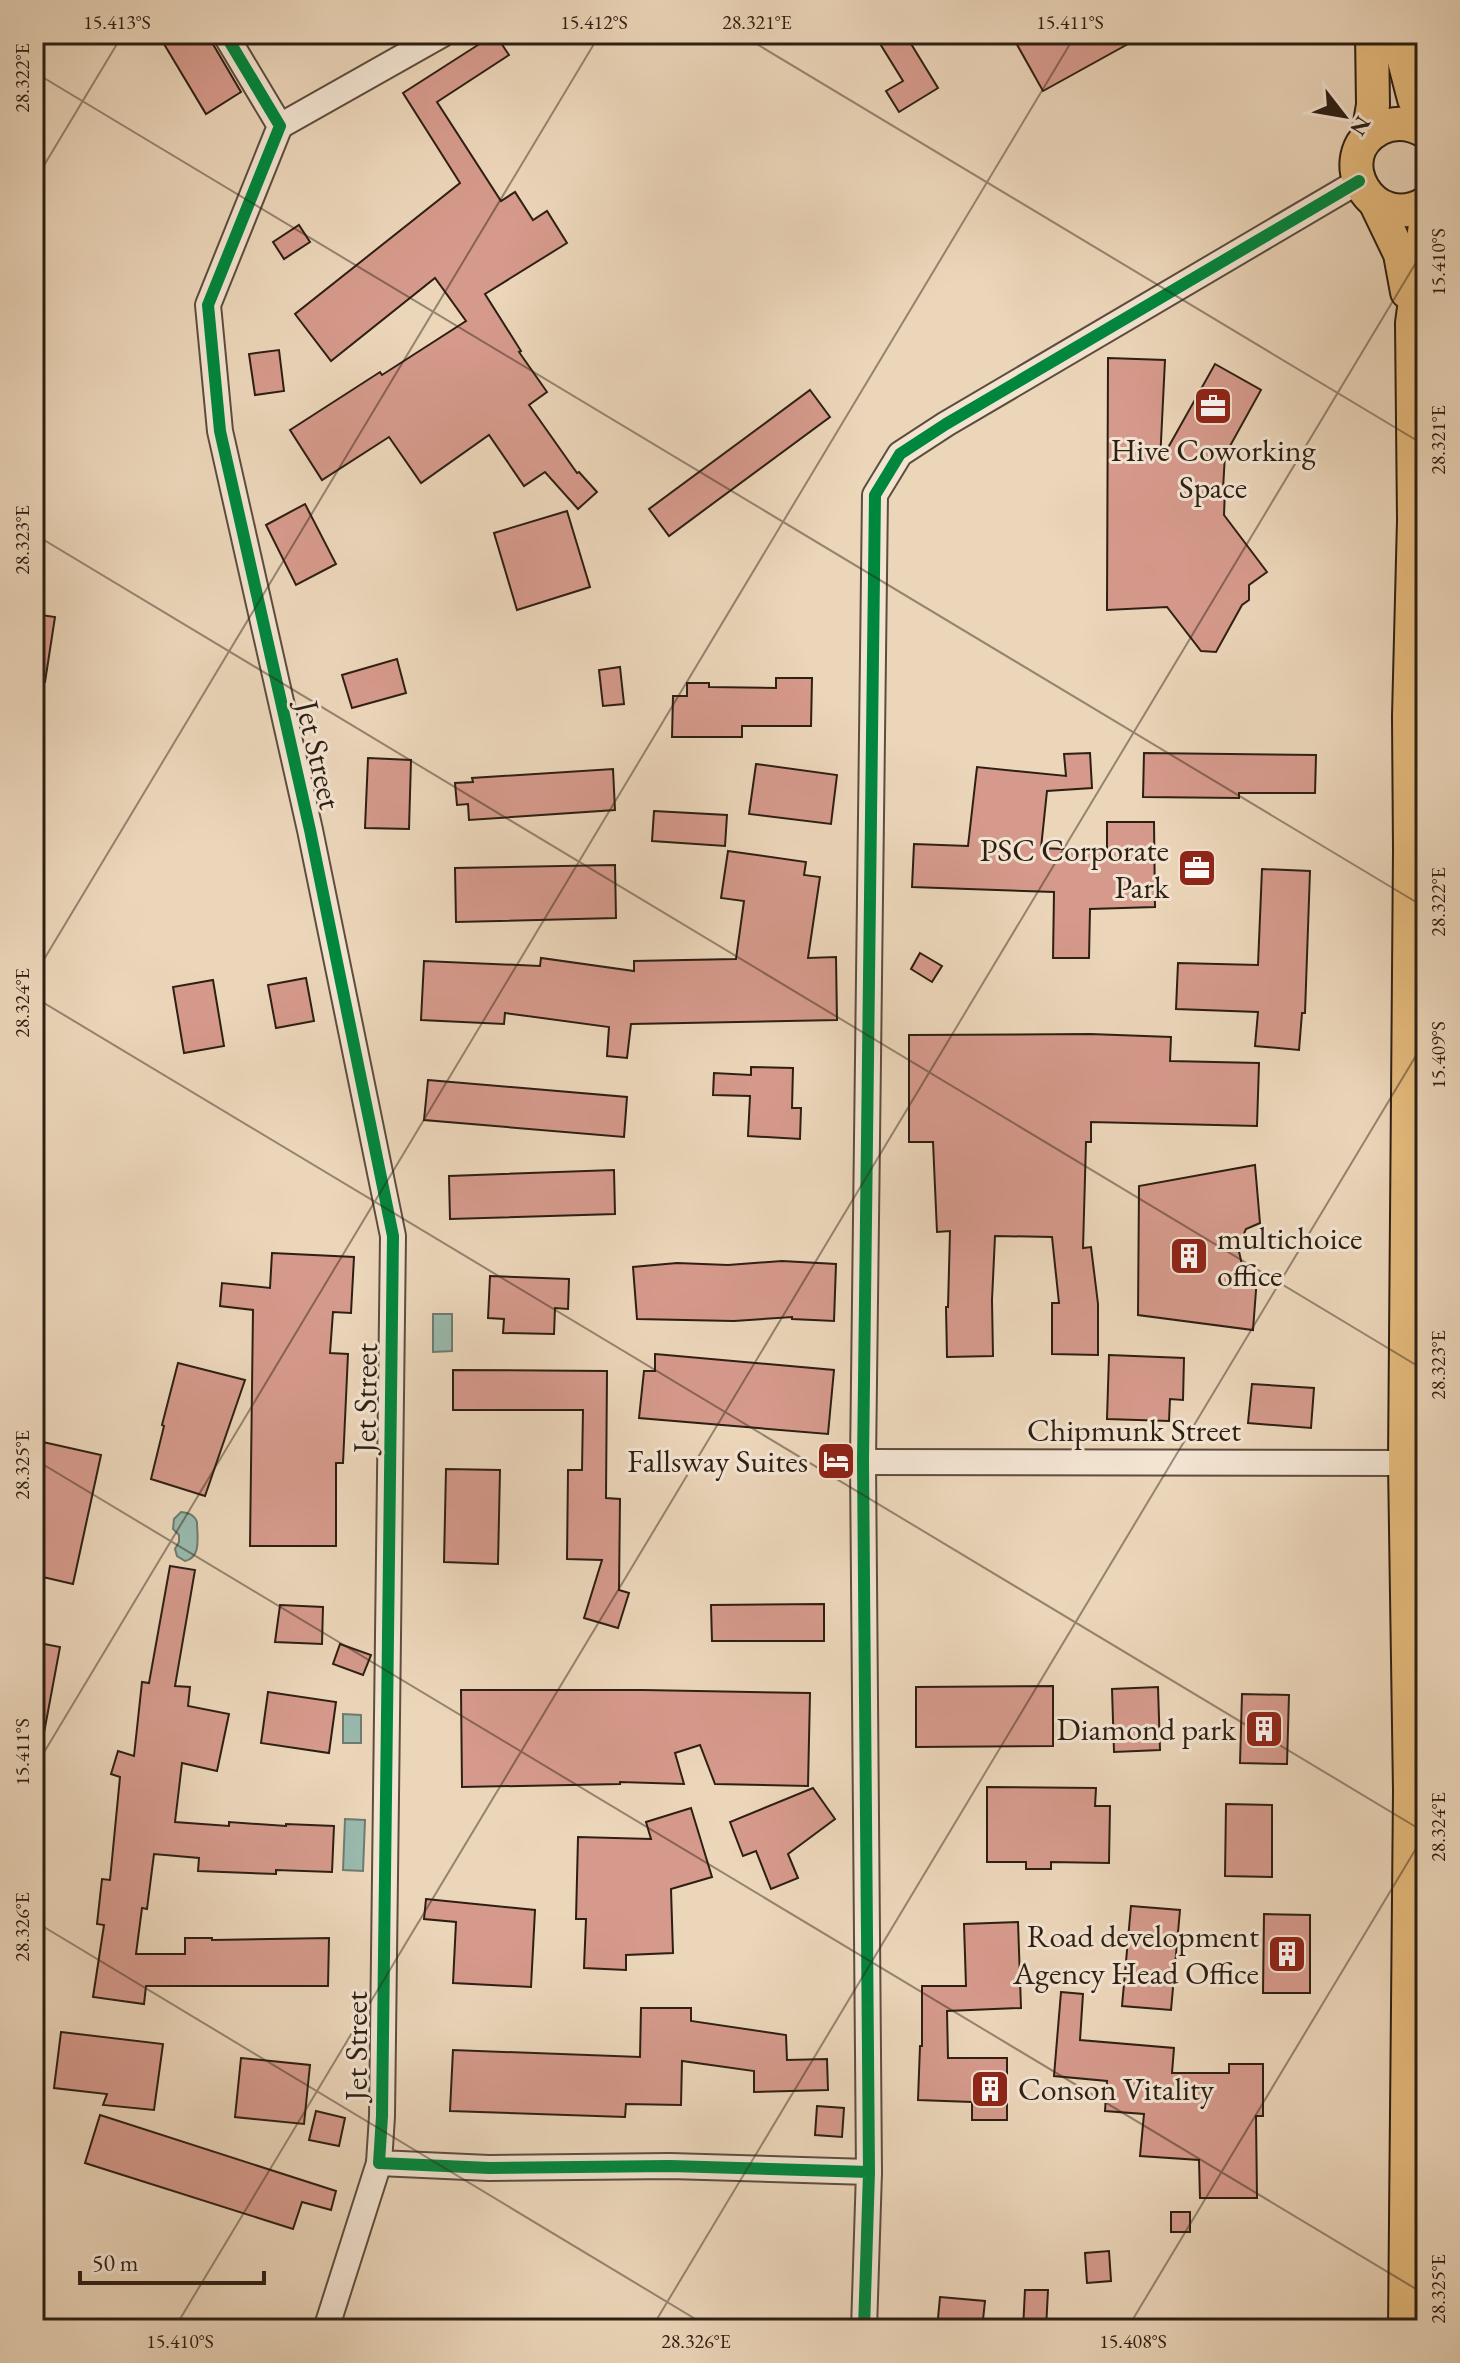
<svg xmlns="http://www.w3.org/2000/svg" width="1460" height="2363" viewBox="0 0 1460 2363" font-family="'EB Garamond',serif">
<rect width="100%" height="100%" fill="#ecd6ba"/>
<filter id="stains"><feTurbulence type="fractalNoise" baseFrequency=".0025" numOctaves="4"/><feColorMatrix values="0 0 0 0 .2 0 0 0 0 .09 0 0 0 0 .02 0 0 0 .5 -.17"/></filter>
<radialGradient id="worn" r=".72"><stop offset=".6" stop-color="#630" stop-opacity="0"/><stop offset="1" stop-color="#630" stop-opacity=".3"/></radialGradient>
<g fill="#99b9ad" stroke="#6e7b6f" stroke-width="2">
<polygon points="433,1314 452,1314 452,1351 433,1352"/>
<path d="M 181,1512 C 188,1513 194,1514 197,1522 C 197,1536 202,1557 185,1561 L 177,1556 L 175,1549 L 179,1542 L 179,1535 L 173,1529 L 174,1519 Z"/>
<polygon points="343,1714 361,1715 361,1743 343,1743"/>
<polygon points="345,1819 365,1820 363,1871 343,1870"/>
</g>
<g fill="#d69a8c" stroke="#2d1f13" stroke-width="2">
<polygon points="158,34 207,34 241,92 206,114"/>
<polygon points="495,34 509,55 437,102 501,201 515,192 533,220 547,211 567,243 485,294 521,351 519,352 547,392 529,405 577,473 579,472 597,492 578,509 545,472 524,486 489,435 421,483 389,437 322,480 290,430 380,372 382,375 466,321 435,278 331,361 295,314 460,183 403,93"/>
<polygon points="874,34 905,34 938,88 899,112 886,91 903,81"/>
<polygon points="1011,34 1146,34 1043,91"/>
<polygon points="299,225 310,242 284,259 273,242"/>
<polygon points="279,350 284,391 255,395 249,354"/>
<polygon points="1108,358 1165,360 1160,462 1215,364 1261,390 1225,455 1223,489 1225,489 1224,515 1267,572 1249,585 1249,600 1242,605 1216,652 1201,651 1167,607 1107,610"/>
<polygon points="810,390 830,417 669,536 649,509"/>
<polygon points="305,504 336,564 296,585 266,525"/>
<polygon points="567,511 590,587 517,610 494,533"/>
<polygon points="34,614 55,617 45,682 34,681"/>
<polygon points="397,659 406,693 352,708 342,675"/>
<polygon points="620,667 624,704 603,706 599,670"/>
<polygon points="776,678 812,678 811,726 742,726 742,737 672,737 673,696 687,696 687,683 709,683 709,687 776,688"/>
<polygon points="1090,753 1092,788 1047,791 1041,848 1107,851 1107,822 1154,822 1155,907 1090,909 1089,958 1053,958 1054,892 912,887 914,844 968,846 977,767 1066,776 1064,754"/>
<polygon points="1144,753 1316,755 1315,793 1239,793 1239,798 1143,797"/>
<polygon points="368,758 411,760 409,829 365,828"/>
<polygon points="756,764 837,775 831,824 749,814"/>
<polygon points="613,769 615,810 469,820 468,804 457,805 455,783 473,782 472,778"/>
<polygon points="654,811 727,815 725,846 652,841"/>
<polygon points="728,851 806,862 804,875 820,877 808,958 836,957 837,1020 631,1024 627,1058 607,1056 609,1027 505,1013 504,1024 421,1020 424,961 540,966 541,958 634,971 634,961 736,959 744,901 721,898"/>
<polygon points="615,865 616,918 456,922 455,868"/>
<polygon points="1262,869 1310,871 1305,1013 1302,1013 1299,1050 1255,1046 1258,1012 1176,1009 1178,963 1258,965"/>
<polygon points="920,953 942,966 932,982 911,969"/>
<polygon points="306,978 314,1021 276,1028 268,985"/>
<polygon points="213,980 224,1046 184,1053 173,987"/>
<polygon points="1090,1034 1171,1037 1170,1061 1259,1063 1257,1126 1091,1122 1091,1142 1086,1142 1083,1248 1091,1247 1098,1304 1098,1355 1052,1354 1052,1303 1059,1303 1052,1237 995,1236 992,1300 993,1356 947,1357 946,1307 948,1307 950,1231 937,1232 933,1142 909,1142 909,1035"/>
<polygon points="751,1067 793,1068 792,1108 801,1108 800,1139 748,1136 750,1096 713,1095 714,1073 751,1075"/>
<polygon points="428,1080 627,1097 624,1137 424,1120"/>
<polygon points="1255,1165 1260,1223 1246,1229 1238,1247 1242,1265 1257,1277 1253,1330 1138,1315 1139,1186"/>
<polygon points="614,1170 615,1214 450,1219 449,1176"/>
<polygon points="272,1253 354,1257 351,1313 333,1312 330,1353 348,1354 343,1463 336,1463 336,1546 250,1546 253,1310 220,1306 222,1283 270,1288"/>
<polygon points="782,1261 836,1264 834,1321 792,1319 792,1317 734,1321 637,1319 633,1267 677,1263 728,1265"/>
<polygon points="490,1276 569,1279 568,1309 555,1308 554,1334 503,1333 504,1319 488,1318"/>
<polygon points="655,1354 834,1370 828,1434 639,1418 644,1371 655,1371"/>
<polygon points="1109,1355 1184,1358 1183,1400 1170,1399 1169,1421 1107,1419"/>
<polygon points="178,1363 245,1380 205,1496 151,1479 164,1426 162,1425"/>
<polygon points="453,1370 607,1371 606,1498 620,1499 619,1590 629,1593 618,1628 584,1618 602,1560 567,1559 568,1470 582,1470 583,1410 453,1410"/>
<polygon points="1252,1384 1314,1388 1311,1428 1248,1423"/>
<polygon points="34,1440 101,1455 73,1584 34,1575"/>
<polygon points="446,1469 500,1470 498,1564 444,1562"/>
<polygon points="170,1566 195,1570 175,1686 190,1687 188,1706 229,1714 217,1771 182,1763 175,1822 229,1826 229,1822 286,1826 286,1824 334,1826 332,1872 276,1870 276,1874 198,1871 199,1858 154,1854 147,1909 142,1908 136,1954 185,1954 185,1938 212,1938 212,1940 329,1938 328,1986 146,1986 144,2004 93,1997 104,1925 97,1924 102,1879 110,1880 120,1777 111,1774 118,1751 134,1756 142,1682 149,1683"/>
<polygon points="824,1604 824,1641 712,1641 711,1605"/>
<polygon points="280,1605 323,1607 322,1644 275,1642"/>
<polygon points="34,1642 60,1647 44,1733 34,1732"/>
<polygon points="340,1644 371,1655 363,1675 333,1664"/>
<polygon points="1053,1686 1053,1746 916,1747 916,1687"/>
<polygon points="1158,1687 1160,1750 1114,1752 1112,1689"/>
<polygon points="461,1690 643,1690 810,1693 808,1786 715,1784 700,1745 675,1753 684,1784 620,1782 620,1784 462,1787"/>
<polygon points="268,1692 336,1702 329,1753 261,1743"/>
<polygon points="1242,1694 1289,1695 1287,1764 1240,1763"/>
<polygon points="987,1787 1096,1788 1095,1806 1110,1806 1109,1863 1051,1862 1051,1869 1026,1869 1026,1862 987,1862"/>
<polygon points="813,1788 835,1819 788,1854 798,1878 771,1889 756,1851 743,1856 730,1822"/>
<polygon points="1226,1804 1272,1805 1272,1877 1225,1876"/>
<polygon points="691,1808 712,1877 671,1889 673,1953 626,1955 626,1970 584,1968 586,1919 576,1919 578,1837 651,1839 646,1822"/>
<polygon points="426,1899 535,1910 531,1987 453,1983 456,1922 424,1919"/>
<polygon points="1131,1906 1180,1910 1171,2010 1122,2006"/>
<polygon points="1264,1914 1310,1915 1310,1993 1263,1993"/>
<polygon points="1018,1922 1021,2008 947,2011 948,2058 1007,2058 1007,2120 972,2120 972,2102 918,2100 920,2046 922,2046 922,1986 966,1986 964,1924"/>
<polygon points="1061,1992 1083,1994 1080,2040 1174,2048 1172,2073 1229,2073 1229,2064 1263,2064 1263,2116 1256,2116 1257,2198 1200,2198 1199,2160 1140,2156 1144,2114 1105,2111 1107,2081 1054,2076"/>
<polygon points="641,2008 691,2008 691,2021 786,2035 787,2060 827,2059 828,2090 754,2092 754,2071 682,2061 681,2105 626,2104 625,2117 450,2111 453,2050 640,2057"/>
<polygon points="61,2032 163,2044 154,2110 103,2105 107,2094 54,2088"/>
<polygon points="241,2058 310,2065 304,2124 235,2117"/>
<polygon points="817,2106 844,2108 842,2137 815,2135"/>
<polygon points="316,2111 345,2118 339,2146 309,2140"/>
<polygon points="100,2115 336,2191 331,2210 302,2202 293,2229 85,2163"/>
<rect x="1171" y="2212" width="19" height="20"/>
<polygon points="1109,2251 1111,2281 1087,2283 1085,2253"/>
<polygon points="1025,2290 1048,2290 1046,2329 1023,2329"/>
<polygon points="940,2297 985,2301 982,2329 937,2329"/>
</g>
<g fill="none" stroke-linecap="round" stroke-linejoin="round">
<defs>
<g id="minor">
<polyline points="225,34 280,126 208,305 220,431 310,830 393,1236 382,2116 379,2163 489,2168 670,2166 869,2172 864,2329"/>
<polyline points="280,126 443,34"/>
<polyline points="863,1462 1405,1463"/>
<polyline points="869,2172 863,1462 875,495 900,454 946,424 1359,181"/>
<polyline points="326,2329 379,2163"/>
</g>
<g id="major">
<polyline points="1397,34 1414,99 1426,122"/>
<path d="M 1426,132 C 1411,123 1395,121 1379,129 C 1328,156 1372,235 1426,203"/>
<polyline points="1368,135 1373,105 1372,34"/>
<polyline points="1376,204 1400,254 1407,292"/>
<polyline points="1405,2329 1410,1791 1405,1463 1410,850 1409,716 1414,520 1412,323 1426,217"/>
</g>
</defs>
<use href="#minor" stroke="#5d4d3d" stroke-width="28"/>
<use href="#major" stroke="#2d1f13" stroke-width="36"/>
<use href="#minor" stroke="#f3e4d2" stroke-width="24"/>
<use href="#major" stroke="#e6bb7d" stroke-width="32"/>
<defs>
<g id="cycleway">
<polyline points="225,34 280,126 208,305 220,431 310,830 393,1236 382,2116 379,2163 489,2168 670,2166 869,2172 864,2329"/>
<polyline points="869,2172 863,1462 875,495 900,454 946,424 1359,181"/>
</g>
</defs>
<use href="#cycleway" stroke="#f3e4d2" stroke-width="17"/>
<use href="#cycleway" stroke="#00873e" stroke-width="12"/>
</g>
<path fill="none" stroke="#2d1f13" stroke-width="2" stroke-opacity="0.45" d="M 740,34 L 1426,446M 34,72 L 1426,908M 34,182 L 123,34M 34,534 L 1426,1371M 34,976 L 600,34M 34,997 L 1426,1833M 34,1459 L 1426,2295M 34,1769 L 1076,34M 34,1921 L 712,2329M 174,2329 L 1426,246M 651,2329 L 1426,1039M 1127,2329 L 1426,1832"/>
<defs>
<symbol id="office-square" viewBox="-11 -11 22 22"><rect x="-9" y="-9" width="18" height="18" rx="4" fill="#8f2418" stroke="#f3e4d2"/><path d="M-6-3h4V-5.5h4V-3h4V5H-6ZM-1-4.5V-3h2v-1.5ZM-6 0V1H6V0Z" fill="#fff"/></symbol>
<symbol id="building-square" viewBox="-11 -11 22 22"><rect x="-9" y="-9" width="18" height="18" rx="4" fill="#8f2418" stroke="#f3e4d2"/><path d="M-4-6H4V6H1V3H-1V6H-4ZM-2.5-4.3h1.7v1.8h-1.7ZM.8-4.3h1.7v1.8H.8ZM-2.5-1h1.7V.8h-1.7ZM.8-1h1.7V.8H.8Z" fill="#fff"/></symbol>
<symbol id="hotel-square" viewBox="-11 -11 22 22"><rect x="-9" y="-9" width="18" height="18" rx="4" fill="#8f2418" stroke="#f3e4d2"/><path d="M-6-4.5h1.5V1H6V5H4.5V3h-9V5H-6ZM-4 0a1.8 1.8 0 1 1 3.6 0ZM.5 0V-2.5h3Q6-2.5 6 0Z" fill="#fff"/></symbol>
</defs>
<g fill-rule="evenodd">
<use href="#office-square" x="1191" y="384" width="44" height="44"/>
<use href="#office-square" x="1175" y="846" width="44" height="44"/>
<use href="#building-square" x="1167" y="1234" width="44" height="44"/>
<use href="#hotel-square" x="814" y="1439" width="44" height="44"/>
<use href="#building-square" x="1242" y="1707" width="44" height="44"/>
<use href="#building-square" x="1265" y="1932" width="44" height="44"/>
<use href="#building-square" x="968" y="2067" width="44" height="44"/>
</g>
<g text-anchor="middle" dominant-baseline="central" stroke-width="6" stroke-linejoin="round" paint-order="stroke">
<g font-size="32" fill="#2d1f13" stroke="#f3e4d2" text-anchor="end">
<text x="1213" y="450" text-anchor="middle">Hive Coworking<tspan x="1213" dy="37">Space</tspan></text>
<text x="1169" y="850">PSC Corporate<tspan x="1169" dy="37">Park</tspan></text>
<text x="1217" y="1238" text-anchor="start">multichoice<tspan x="1217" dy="37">office</tspan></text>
<text x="808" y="1461">Fallsway Suites</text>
<text x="1236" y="1729">Diamond park</text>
<text x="1259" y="1936">Road development<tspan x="1259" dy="37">Agency Head Office</tspan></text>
<text x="1018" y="2089" text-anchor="start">Conson Vitality</text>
</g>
<g font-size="32" fill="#2d1f13" stroke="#f3e4d2">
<text transform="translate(319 755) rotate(77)">Jet Street</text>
<text transform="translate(365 1398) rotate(-89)">Jet Street</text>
<text x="1134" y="1430">Chipmunk Street</text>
<text transform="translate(356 2046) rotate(-90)">Jet Street</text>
</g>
</g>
<rect width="1460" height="2363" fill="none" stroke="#ecd6ba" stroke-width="88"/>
<g transform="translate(1344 116) rotate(121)" stroke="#f3e4d2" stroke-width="6" paint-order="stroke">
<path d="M0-6L14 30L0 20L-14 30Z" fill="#2d1f13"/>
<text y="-12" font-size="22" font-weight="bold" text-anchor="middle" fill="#2d1f13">N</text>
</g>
<path d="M80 2271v12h184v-12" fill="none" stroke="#2d1f13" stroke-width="4"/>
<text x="92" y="2271" font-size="24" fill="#2d1f13" stroke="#f3e4d2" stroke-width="6" paint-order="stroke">50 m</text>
<rect x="44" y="44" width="1372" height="2275" fill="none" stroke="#2d1f13" stroke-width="3"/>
<g font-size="20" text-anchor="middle" fill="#2d1f13">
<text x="117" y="29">15.413°S</text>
<text x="594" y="29">15.412°S</text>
<text x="757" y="29">28.321°E</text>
<text x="1070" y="29">15.411°S</text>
<text transform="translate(22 78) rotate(-90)" y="7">28.322°E</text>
<text transform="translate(1438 262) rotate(-90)" y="7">15.410°S</text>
<text transform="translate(1438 440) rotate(-90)" y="7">28.321°E</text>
<text transform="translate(22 540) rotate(-90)" y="7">28.323°E</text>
<text transform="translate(1438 902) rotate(-90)" y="7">28.322°E</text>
<text transform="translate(22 1003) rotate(-90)" y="7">28.324°E</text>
<text transform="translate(1438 1055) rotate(-90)" y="7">15.409°S</text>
<text transform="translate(1438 1365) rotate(-90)" y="7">28.323°E</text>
<text transform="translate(22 1465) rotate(-90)" y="7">28.325°E</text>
<text transform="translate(22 1752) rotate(-90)" y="7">15.411°S</text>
<text transform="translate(1438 1827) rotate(-90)" y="7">28.324°E</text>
<text transform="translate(22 1927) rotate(-90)" y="7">28.326°E</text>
<text transform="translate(1438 2289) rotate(-90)" y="7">28.325°E</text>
<text x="180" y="2348">15.410°S</text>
<text x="696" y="2348">28.326°E</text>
<text x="1133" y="2348">15.408°S</text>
</g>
<rect width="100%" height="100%" filter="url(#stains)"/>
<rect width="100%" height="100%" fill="url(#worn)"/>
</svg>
